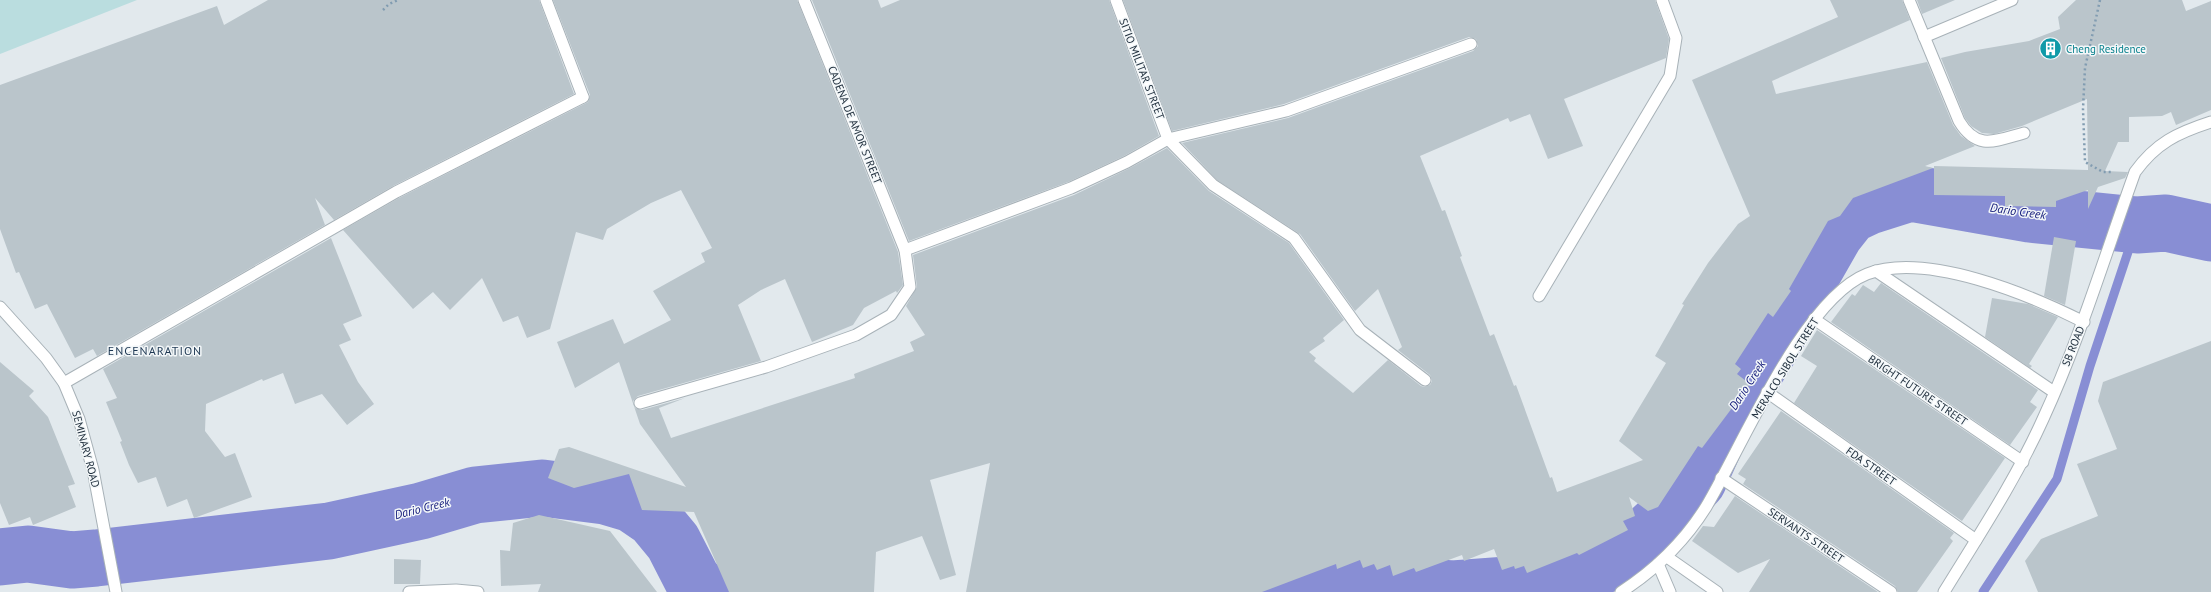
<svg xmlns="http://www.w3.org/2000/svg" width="2211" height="592" viewBox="0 0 2211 592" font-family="'PT Sans',sans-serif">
<rect width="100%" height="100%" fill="#e2e9ed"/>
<polygon fill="#badddf" points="0,0 137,0 0,54"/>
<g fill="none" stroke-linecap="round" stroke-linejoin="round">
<polyline stroke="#888ed4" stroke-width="9" points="1983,592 2057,479 2090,366 2137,225"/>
<g stroke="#888ed4" stroke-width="57">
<polyline points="0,557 28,554 72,560 96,558 329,531 421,511 475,495 542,488 605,496 632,504 654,519 673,542 692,579 704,592"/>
<polyline points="1278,592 1296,585 1424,586 1453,589 1573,580 1624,555 1664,518 1698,481 1727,416 1767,353 1835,234 1850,215 1869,206 1910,193 2029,214 2137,225 2166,223 2211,233"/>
</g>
</g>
<g fill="#bac5cb">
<polygon points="268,0 539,0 574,94 393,186 334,220 315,198 325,225 97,356 93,349 75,358 47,304 35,309 19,272 16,273 0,229 0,85 217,6 224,25"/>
<polygon points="553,0 797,0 898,252 903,285 897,293 896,291 864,308 853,325 812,342 785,279 761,290 738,305 761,361 638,396 633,401 635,408 642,410 685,398 659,408 671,438 855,378 854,374 914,351 910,342 925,335 906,306 917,287 913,255 1074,195 1130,168 1167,148 1209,191 1289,243 1344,320 1323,338 1325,341 1309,352 1316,358 1314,361 1353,393 1388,360 1421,386 1424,387 1430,385 1432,381 1430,375 1398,350 1402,347 1378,289 1355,311 1300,234 1217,180 1182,143 1288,118 1473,51 1478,46 1476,39 1469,37 1284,104 1172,131 1123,0 1655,0 1669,39 1666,58 1564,99 1583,146 1548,159 1530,114 1510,122 1508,118 1420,156 1442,211 1445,210 1462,256 1460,257 1490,336 1494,334 1514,386 1516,385 1550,478 1552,477 1557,492 1643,460 1619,441 1666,363 1655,356 1684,305 1682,304 1708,263 1738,224 1750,216 1692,80 1838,17 1830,0 1902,0 1910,20 1772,81 1776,94 1927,62 1953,125 1961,136 1975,146 1925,166 1933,168 1853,198 1840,216 1828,221 1789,289 1791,291 1773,317 1768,313 1735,364 1741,369 1737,374 1750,384 1702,448 1698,446 1658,507 1648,511 1629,497 1635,516 1623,521 1628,530 1579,555 1577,553 1527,573 1524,566 1515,569 1514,566 1502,570 1494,549 1464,561 1462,555 1416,572 1414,568 1393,576 1390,565 1377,570 1374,564 1363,568 1360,560 1337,569 1336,564 1262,592 966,592 990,463 930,480 956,575 940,580 922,536 876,552 874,592 729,592 694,512 642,510 629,474 574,488 548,478 559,449 569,447 686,487 640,424 619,362 575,388 557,342 613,319 624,344 671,320 653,291 705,262 701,253 712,248 681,190 651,203 607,229 603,240 576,232 550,329 527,338 518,316 503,322 482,278 450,310 433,292 413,309 343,230 399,198 588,102 590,95"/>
<polygon points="812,0 878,0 881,8 900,0 1109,0 1159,136 1124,156 1068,182 909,241"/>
<polygon points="1917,0 1955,0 1922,14"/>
<polygon points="2076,0 2182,0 2186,11 2211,1 2211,110 2176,125 2171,112 2162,116 2129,117 2129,142 2118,142 2105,171 2128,172 2125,178 2098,187 2088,209 2088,190 2056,201 2056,207 2005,206 2005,196 1934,195 1934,166 2088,170 2087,99 2022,126 1994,134 1982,133 1971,126 1965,118 1941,58 1965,52 2029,41 2060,29 2058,17"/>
<polygon points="2054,237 2076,241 2065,305 2044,296"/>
<polygon points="331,238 362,316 343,324 351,340 339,345 358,382 374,404 347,425 322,394 295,404 283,373 263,381 262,379 206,404 205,431 225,457 235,453 252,497 194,518 187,499 167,507 156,477 138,483 129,465 120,442 122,441 106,402 117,398 103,369"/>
<polygon points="1881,283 2038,390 2030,402 2037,407 2010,445 1831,322 1852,294 1855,296 1863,285 1874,292"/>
<polygon points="1992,298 2028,304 2058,317 2029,364 2032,366 2030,368 1985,337"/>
<polygon points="1817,330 2005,458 1962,521 1794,403 1817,366 1801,356"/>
<polygon points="2211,341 2211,592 2038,592 2025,561 2041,539 2098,516 2077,464 2117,449 2098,401 2103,382"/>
<polygon points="0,362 34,391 29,396 48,417 75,484 68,486 76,507 33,525 30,517 9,525 0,503"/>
<polygon points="1781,411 1954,533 1950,538 1953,541 1917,592 1898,592 1895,586 1743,484 1746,479 1738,474"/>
<polygon points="1735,496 1878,592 1749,592 1770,559 1738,573 1692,541 1703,526 1714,527"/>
<polygon points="539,515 610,531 657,592 538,592 541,584 501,586 500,550 510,551 513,523"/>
<polygon points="394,559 421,560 420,584 394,584"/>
</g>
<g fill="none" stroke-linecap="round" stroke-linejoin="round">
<defs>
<g id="service">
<polyline points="1116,0 1168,139 1213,185 1294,238 1360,330 1425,380"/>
<path d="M 1909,0 L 1959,121 C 1977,151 1995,141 2024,133"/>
<polyline points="1924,37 2012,0"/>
<polyline points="905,250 1071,188 1127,162 1168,139 1286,111 1471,44"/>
<polyline points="1539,296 1670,76 1676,38 1662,0"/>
<polyline points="64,383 396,192 583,97"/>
<polyline points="640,403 766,367 856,335 891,315 910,287 905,250 804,0"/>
</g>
<g id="pedestrian">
<polyline points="1876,271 2054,392"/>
<polyline points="1814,319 2023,462"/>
<polyline points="1767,392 1976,540"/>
<polyline points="1721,478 1891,592"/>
<polyline points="1658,564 1670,592"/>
</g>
<g id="minor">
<polyline points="546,0 583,97"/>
<polyline points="0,307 46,358 64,383 79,419 93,470 116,592"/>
<polyline points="1667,557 1717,592"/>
<polyline points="409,592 456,590 478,592"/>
<path d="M 1621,592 C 1655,570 1684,542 1706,507 C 1742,447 1803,299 1867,274 C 1926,251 2030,295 2084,322"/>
<path d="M 1944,592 C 1979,535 2016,479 2043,419 C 2080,339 2105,255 2135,172 C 2156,143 2177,133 2211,122"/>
</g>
</defs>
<use href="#service" stroke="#a8b2b8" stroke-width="13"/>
<use href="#pedestrian" stroke="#a8b2b8" stroke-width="13"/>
<use href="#minor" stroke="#a8b2b8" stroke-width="13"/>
<g stroke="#819cb1" stroke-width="2.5" stroke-dasharray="2 3" stroke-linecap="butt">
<polyline points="2100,0 2085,68 2083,109 2085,162 2103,172 2113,172"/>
<polyline points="383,10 389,4 398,0"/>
</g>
<use href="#service" stroke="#fff" stroke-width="11"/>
<use href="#pedestrian" stroke="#fff" stroke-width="11"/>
<use href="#minor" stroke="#fff" stroke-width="11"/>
</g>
<defs>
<symbol id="building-disc" viewBox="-11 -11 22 22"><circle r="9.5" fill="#0f9aa8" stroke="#f3f7f9"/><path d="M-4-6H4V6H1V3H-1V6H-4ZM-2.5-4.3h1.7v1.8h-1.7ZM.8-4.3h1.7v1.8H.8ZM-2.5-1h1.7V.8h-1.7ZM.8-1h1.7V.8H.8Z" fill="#fff"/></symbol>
</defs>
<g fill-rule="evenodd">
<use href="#building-disc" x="2038" y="36" width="25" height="25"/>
</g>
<g text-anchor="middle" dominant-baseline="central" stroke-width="3" stroke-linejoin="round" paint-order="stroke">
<g font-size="11" fill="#0d838f" stroke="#f3f7f9" text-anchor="start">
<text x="2066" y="49">Cheng Residence</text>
</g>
<g font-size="11" fill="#21303e" stroke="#f3f7f9">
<text transform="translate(1142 69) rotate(69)">SITIO MILITAR STREET</text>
<text transform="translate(855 125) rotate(68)">CADENA DE AMOR STREET</text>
<text transform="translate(2073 346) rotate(-68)">SB ROAD</text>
<text transform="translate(1785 368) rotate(-58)">MERALCO SIBOL STREET</text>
<text transform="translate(1918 390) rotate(34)">BRIGHT FUTURE STREET</text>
<text transform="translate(86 449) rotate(75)">SEMINARY ROAD</text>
<text transform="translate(1871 466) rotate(35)">FDA STREET</text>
<text transform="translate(1806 535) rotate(34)">SERVANTS STREET</text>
</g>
<g font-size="12" font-style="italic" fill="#19207d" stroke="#f3f7f9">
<text transform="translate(2018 211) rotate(8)">Dario Creek</text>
<text transform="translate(1747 385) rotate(-57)">Dario Creek</text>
<text transform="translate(422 508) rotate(-14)">Dario Creek</text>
</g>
<g font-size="12" letter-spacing="1" fill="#1c3651" stroke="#f3f7f9">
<text x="155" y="350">ENCENARATION</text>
</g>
</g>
</svg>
